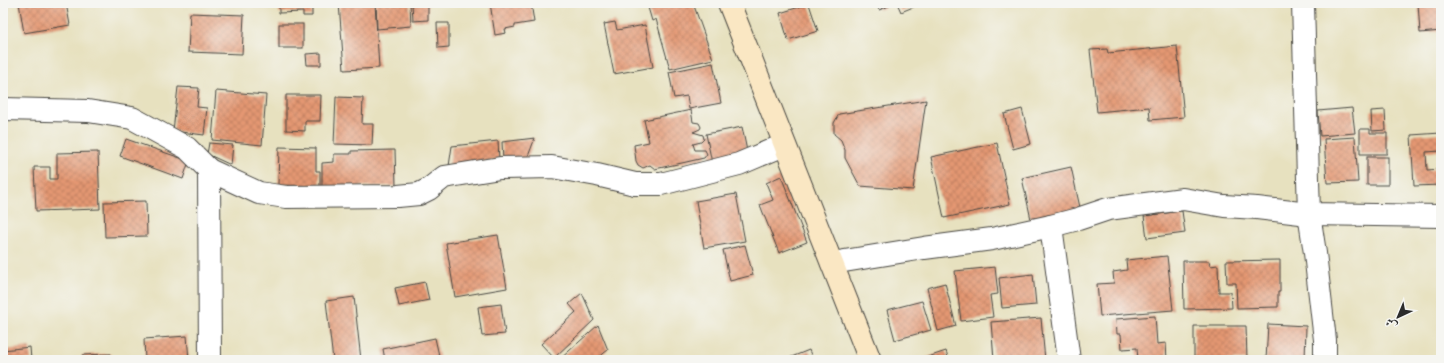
<svg xmlns="http://www.w3.org/2000/svg" width="1444" height="363" viewBox="0 0 1444 363" font-family="Vollkorn,Amiri,serif">
<defs>
<pattern id="building-cross-hatch" width="8" height="8" patternUnits="userSpaceOnUse"><rect width="8" height="8" fill="#e49772"/><path d="M0 0l8 8M0 8l8-8" fill="none" stroke="#b97b5e"/></pattern>
</defs>
<rect width="100%" height="100%" fill="#f6f6f2"/>
<filter id="ink" filterUnits="userSpaceOnUse"><feTurbulence type="fractalNoise" baseFrequency=".025" numOctaves="2"/><feDisplacementMap in="SourceGraphic" scale="8" xChannelSelector="R" yChannelSelector="G"/><feConvolveMatrix kernelMatrix="1 2 1 2 8 2 1 2 1" color-interpolation-filters="sRGB"/></filter>
<filter id="wash" filterUnits="userSpaceOnUse"><feTurbulence type="fractalNoise" baseFrequency=".012" numOctaves="4" result="noise"/><feDisplacementMap in="SourceGraphic" scale="16" xChannelSelector="R" yChannelSelector="G"/><feGaussianBlur stdDeviation="0.9" result="paint"/><feColorMatrix in="noise" values="0 0 0 0 0 0 0 0 0 0 0 0 0 0 0 0 0 1.4 0 .05"/><feComposite in="paint" operator="in"/></filter>
<g filter="url(#wash)">
<rect width="100%" height="100%" fill="#e7e1bf"/>
<g id="blocks">
<g fill="url(#building-cross-hatch)">
<polygon points="19,3 66,3 70,25 24,33"/>
<polygon points="267,3 312,3 312,16 303,16 303,12 279,13 279,5 267,5"/>
<polygon points="339,3 375,3 379,68 344,70"/>
<polygon points="376,3 410,3 411,26 377,29"/>
<polygon points="412,3 428,3 428,20 413,21"/>
<polygon points="490,3 531,3 534,22 515,25 515,27 505,29 506,33 495,35"/>
<polygon points="649,3 693,3 713,59 670,69 656,19 652,21 647,4"/>
<polygon points="876,3 896,3 879,10"/>
<polygon points="897,3 923,3 901,12"/>
<polygon points="1418,3 1441,3 1441,31 1420,33"/>
<polygon points="809,4 818,31 788,40 780,13"/>
<polygon points="190,13 244,15 242,54 188,52"/>
<polygon points="615,22 617,30 645,25 653,67 614,74 604,24"/>
<polygon points="437,23 449,23 449,47 438,48"/>
<rect x="279" y="24" width="24" height="24"/>
<polygon points="1177,46 1184,117 1150,120 1149,107 1097,112 1090,50 1107,49 1108,53"/>
<polygon points="321,53 321,65 307,65 306,54"/>
<polygon points="713,63 721,103 689,109 687,96 674,98 669,72"/>
<polygon points="178,87 199,88 197,107 207,108 204,135 173,131"/>
<polygon points="216,91 266,95 262,145 212,140"/>
<polygon points="286,95 321,95 320,121 305,121 305,131 286,130"/>
<polygon points="336,97 363,98 362,124 373,124 372,145 334,144"/>
<polygon points="926,100 913,190 860,186 845,158 845,150 841,140 834,134 834,123 839,114"/>
<polygon points="1352,108 1355,133 1320,136 1318,111"/>
<polygon points="1022,109 1031,144 1013,149 1004,114"/>
<polygon points="691,110 693,122 699,123 701,127 700,129 693,132 703,135 704,139 701,142 693,144 695,150 705,150 707,154 704,158 655,169 650,165 643,168 638,165 636,161 634,145 649,142 644,120"/>
<polygon points="1385,110 1386,130 1372,131 1371,111"/>
<polygon points="742,127 748,156 712,163 706,134"/>
<polygon points="1360,129 1370,129 1370,133 1387,133 1387,154 1360,154"/>
<polygon points="1441,133 1441,151 1426,152 1427,170 1441,169 1441,185 1414,186 1411,135"/>
<polygon points="1355,137 1358,182 1327,183 1324,139"/>
<polygon points="535,138 527,159 503,160 502,142"/>
<polygon points="126,139 189,161 183,179 120,156"/>
<polygon points="498,141 499,160 449,166 452,146"/>
<polygon points="209,143 233,145 231,165 207,154"/>
<polygon points="997,143 1010,204 944,218 931,157"/>
<polygon points="279,147 316,148 316,171 320,171 320,186 278,185"/>
<polygon points="395,150 396,186 322,187 322,163 334,162 334,154 351,154 351,151"/>
<polygon points="98,152 100,209 36,211 34,167 50,167 50,179 57,179 57,153"/>
<rect x="1367" y="157" width="21" height="28"/>
<polygon points="1071,167 1081,212 1032,224 1022,178"/>
<polygon points="781,176 807,242 779,253 760,205 773,200 766,183"/>
<polygon points="736,194 745,241 704,248 696,201"/>
<polygon points="146,201 147,236 105,237 104,202"/>
<polygon points="1182,211 1185,233 1147,238 1144,216"/>
<polygon points="498,235 507,288 455,297 446,243"/>
<polygon points="745,245 753,275 730,281 723,250"/>
<polygon points="1167,256 1173,310 1100,316 1097,284 1114,283 1113,272 1127,270 1126,260"/>
<polygon points="1280,260 1280,292 1278,292 1278,307 1237,308 1236,283 1227,283 1226,261"/>
<polygon points="1183,261 1209,261 1210,266 1218,265 1219,292 1231,292 1232,308 1184,309"/>
<polygon points="995,267 998,294 990,295 993,317 961,321 955,271"/>
<polygon points="1033,274 1036,305 1002,308 999,278"/>
<polygon points="425,282 429,300 399,306 395,288"/>
<polygon points="945,283 956,326 938,331 927,288"/>
<polygon points="582,293 594,320 554,358 541,344 576,312 569,304"/>
<polygon points="354,297 361,360 333,360 326,301"/>
<polygon points="922,301 931,330 895,340 887,310"/>
<polygon points="501,304 505,334 482,336 478,307"/>
<polygon points="1155,316 1157,344 1166,343 1167,360 1138,360 1137,348 1122,349 1121,334 1117,334 1116,319"/>
<polygon points="1041,318 1045,360 994,360 991,322"/>
<polygon points="1268,324 1306,326 1305,360 1266,360"/>
<polygon points="598,325 608,350 595,360 559,360"/>
<polygon points="1194,326 1246,326 1247,360 1194,360"/>
<polygon points="187,336 189,360 145,360 144,339"/>
<polygon points="435,338 440,360 385,360 383,349"/>
<polygon points="30,347 31,360 3,360 3,350"/>
<polygon points="809,350 813,360 784,360"/>
<polygon points="946,351 949,360 919,360"/>
<polygon points="111,354 111,360 82,360 82,355"/>
</g>
</g>
</g>
<g filter="url(#ink)">
<use href="#blocks" fill-opacity="0" stroke="#474641" stroke-width="1"/>
<g fill="none" stroke-linecap="round" stroke-linejoin="round">
<defs>
<g id="street">
<polyline points="1303,3 1309,214 1315,253 1325,340 1325,360"/>
<polyline points="3,109 88,111 132,118 187,148 209,170 210,360"/>
<polyline points="209,170 259,193 286,197 398,196 419,194 429,189 444,177 500,168 552,167 597,175 635,184 661,184 739,164 784,145"/>
<polyline points="1051,226 1069,360"/>
<polyline points="832,263 924,248 992,239 1051,226 1078,219 1108,209 1183,199 1224,206 1257,208 1309,214 1441,216"/>
</g>
<polyline id="secondary" points="729,3 870,360"/>
</defs>
<use href="#street" stroke="#474641" stroke-width="24"/>
<use href="#secondary" stroke="#474641" stroke-width="24"/>
<use href="#street" stroke="#fff" stroke-width="22"/>
<use href="#secondary" stroke="#fae7c3" stroke-width="22"/>
</g>
</g>
<rect width="1444" height="363" fill="none" stroke="#f6f6f2" stroke-width="16"/>
<g transform="translate(1398 317) rotate(224)" stroke="#f6f6f2" stroke-width="3" paint-order="stroke">
<path d="M0-3L7 15L0 10L-7 15Z" fill="#2b2b2b"/>
<text y="-6" font-size="11" font-weight="bold" text-anchor="middle" fill="#2b2b2b">ش</text>
</g>
</svg>
